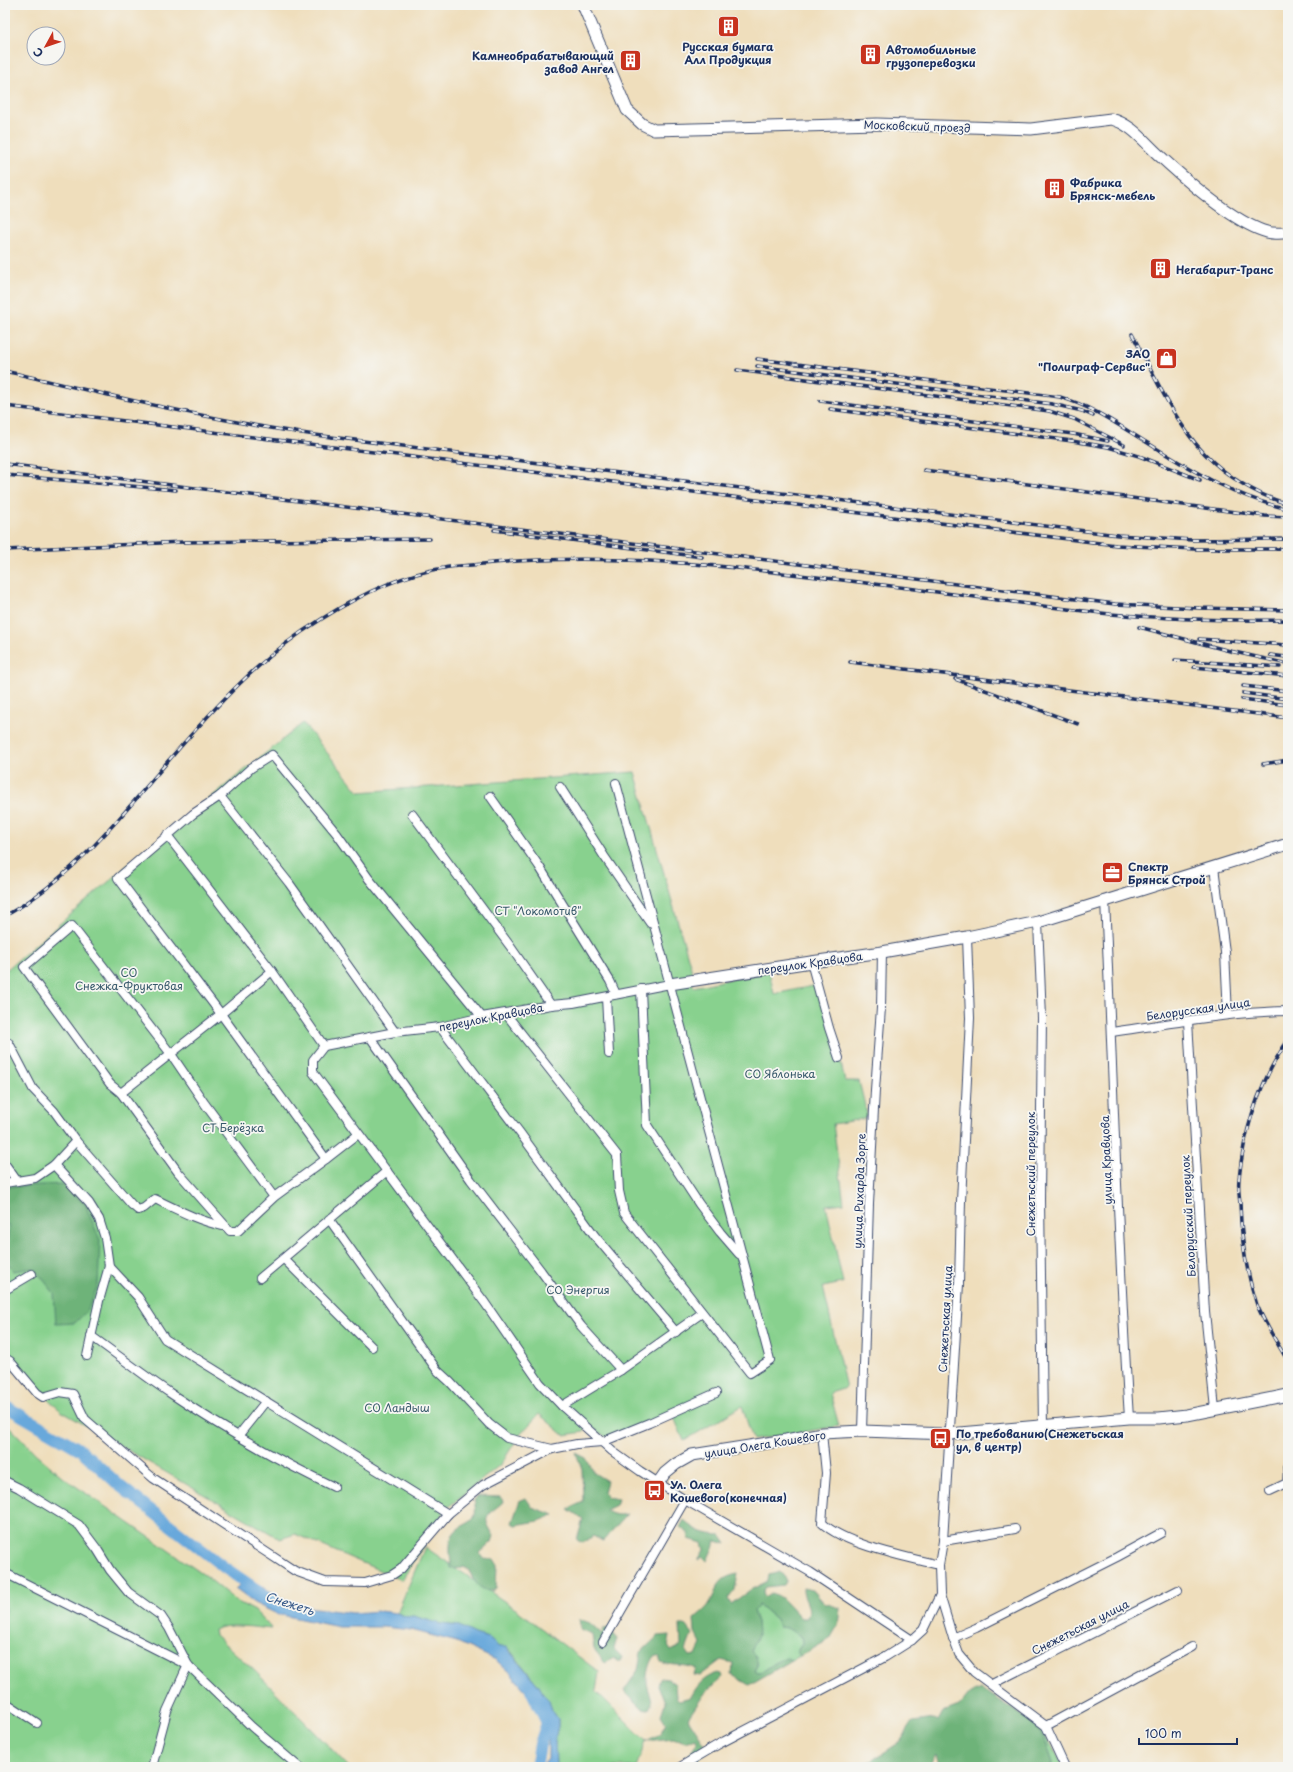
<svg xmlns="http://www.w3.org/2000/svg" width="1293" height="1772" viewBox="0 0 1293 1772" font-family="'Playpen Sans',sans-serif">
<rect width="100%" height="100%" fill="#f6f6f2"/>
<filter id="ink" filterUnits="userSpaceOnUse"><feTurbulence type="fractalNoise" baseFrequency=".025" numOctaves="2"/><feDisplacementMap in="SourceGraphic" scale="8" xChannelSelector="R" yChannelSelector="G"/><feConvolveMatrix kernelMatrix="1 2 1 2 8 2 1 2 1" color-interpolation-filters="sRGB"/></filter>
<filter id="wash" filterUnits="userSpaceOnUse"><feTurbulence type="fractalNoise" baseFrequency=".012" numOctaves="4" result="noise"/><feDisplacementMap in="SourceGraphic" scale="16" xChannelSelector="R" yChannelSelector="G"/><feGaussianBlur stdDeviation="0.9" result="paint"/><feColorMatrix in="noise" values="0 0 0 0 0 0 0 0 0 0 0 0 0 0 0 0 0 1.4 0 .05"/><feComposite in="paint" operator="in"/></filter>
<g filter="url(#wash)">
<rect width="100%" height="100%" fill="#efdebc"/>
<g fill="#88d18e" stroke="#528076">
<polygon points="303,723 359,792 635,772 691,968 693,987 769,971 774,994 818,985 840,1059 845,1081 859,1081 868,1118 833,1124 844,1203 826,1205 843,1283 823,1287 846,1388 830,1393 839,1426 753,1440 742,1406 684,1441 673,1415 606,1437 588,1425 584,1432 564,1435 539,1414 519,1436 501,1464 446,1509 402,1580 295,1534 280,1539 61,1411 5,1359 5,971 143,852"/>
<path d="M 5,1422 L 36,1454 L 64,1478 L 207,1577 L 236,1601 L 255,1611 L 272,1629 C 258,1628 226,1622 214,1630 L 215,1635 L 256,1672 L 349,1767 L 5,1767 Z"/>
<polygon points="425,1547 517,1610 599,1672 596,1691 646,1741 636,1767 556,1767 555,1739 558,1726 558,1719 552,1710 549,1700 544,1695 539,1686 509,1649 499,1647 488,1638 475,1634 459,1626 441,1624 413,1616 407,1617 397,1613"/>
<polygon points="759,1605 776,1619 779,1627 787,1628 802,1637 803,1641 797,1652 800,1656 792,1660 787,1657 774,1663 761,1673 757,1673 754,1671 758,1664 751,1651 751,1647 756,1640 757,1622 753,1611"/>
<polygon points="1031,1721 1043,1731 1064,1767 1051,1767 1053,1763 1044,1738"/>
</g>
<g fill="#6eb379" stroke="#44716c">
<polygon points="62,1184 85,1204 100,1240 98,1285 87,1311 75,1323 56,1324 54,1293 34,1268 13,1271 5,1259 9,1226 5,1225 5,1187"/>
<path d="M 576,1453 L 586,1458 L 594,1473 L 607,1481 L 604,1492 L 607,1497 L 618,1499 L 616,1505 L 606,1510 C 611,1515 620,1516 627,1514 L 603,1541 L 593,1536 L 583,1543 L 577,1540 L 583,1519 L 568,1509 L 583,1502 L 582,1469 Z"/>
<path d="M 478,1496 L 501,1497 L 503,1502 C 486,1517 481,1515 494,1536 L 492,1542 L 480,1553 L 483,1558 L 494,1559 L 497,1564 L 496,1588 L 492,1591 C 478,1591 474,1580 468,1569 L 463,1567 L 451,1568 C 451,1559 448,1545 452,1536 C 461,1519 481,1529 474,1500 Z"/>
<polygon points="526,1498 532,1507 554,1515 539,1521 515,1525 512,1523 520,1500"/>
<path d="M 684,1520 C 698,1532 703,1534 721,1535 L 727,1544 L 716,1541 L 707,1561 L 702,1557 L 698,1560 L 704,1550 L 702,1543 L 689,1539 L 688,1533 L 680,1527 Z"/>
<path d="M 780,1572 L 787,1580 L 784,1585 L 766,1587 L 763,1592 L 765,1597 L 771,1594 L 782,1598 L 801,1618 L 807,1618 C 813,1606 802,1600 803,1588 L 813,1590 L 824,1603 L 840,1608 L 838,1625 L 830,1639 L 800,1656 L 797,1652 L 803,1641 L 802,1637 L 787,1628 L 779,1627 L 776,1619 L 759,1605 L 753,1611 L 757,1622 L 758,1635 L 751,1651 C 757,1659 760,1661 754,1671 L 757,1673 L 761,1673 L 774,1663 L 787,1657 L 792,1660 L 749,1685 L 732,1675 L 733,1663 L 721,1660 L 700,1676 L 694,1675 L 696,1669 C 685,1663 672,1667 661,1662 L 659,1656 L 654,1656 C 649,1662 646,1675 647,1683 C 648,1693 656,1700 648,1710 L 642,1709 L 624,1691 L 638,1670 L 641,1652 L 658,1636 L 670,1635 L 668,1646 L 671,1651 L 681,1646 L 680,1625 L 685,1625 L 692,1634 L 686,1650 L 690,1656 L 696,1655 L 701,1644 L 695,1632 L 694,1619 C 698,1615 704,1611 708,1606 C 719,1589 715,1578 738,1574 L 735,1590 L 728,1599 L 731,1604 L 750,1590 L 768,1581 L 769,1575 Z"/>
<polygon points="579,1619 590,1623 602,1634 604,1628 610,1629 617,1639 614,1649 622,1657 619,1663 615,1658 605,1663 594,1649 592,1635 581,1630"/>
<path d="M 718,1673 L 722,1674 L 723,1677 L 705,1693 L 688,1718 L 708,1749 C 702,1754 695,1758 698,1767 L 687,1767 L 686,1759 L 697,1742 L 696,1738 L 685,1742 L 673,1738 L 646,1741 L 660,1734 L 666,1723 L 661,1715 L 665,1703 L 658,1686 L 660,1678 L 668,1679 L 675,1684 L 676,1697 L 679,1700 L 691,1697 C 697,1685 704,1677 718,1673 Z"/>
<polygon points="981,1689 1031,1721 1044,1738 1053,1763 1051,1767 941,1767 937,1754 931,1764 925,1767 854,1767 871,1761 900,1742 913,1722 933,1719 938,1721 943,1712 959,1706 970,1693"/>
</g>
<polygon fill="#67a8db" stroke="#416c9c" points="247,1578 255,1584 272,1592 293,1605 353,1613 379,1611 397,1613 407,1617 413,1616 441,1624 459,1626 475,1634 488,1638 499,1647 506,1647 539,1686 544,1695 549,1700 552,1710 558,1719 558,1726 555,1739 556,1767 534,1767 544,1764 548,1759 548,1730 541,1708 511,1674 496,1660 457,1642 411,1630 384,1627 339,1627 277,1614 254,1603 235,1589"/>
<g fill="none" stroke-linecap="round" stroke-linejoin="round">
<g stroke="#67a8db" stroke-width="12">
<polyline points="5,1406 81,1450 120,1486 225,1568 257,1590"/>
<polyline points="531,1690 547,1723 540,1744 536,1767"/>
</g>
</g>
</g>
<g filter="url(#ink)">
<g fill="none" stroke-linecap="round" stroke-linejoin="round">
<defs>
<g id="street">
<polyline points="560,787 604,856 650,923"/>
<polyline points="220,796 289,883 395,1032"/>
<polyline points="490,796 539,866 610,981 616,994"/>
<polyline points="412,814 510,946 551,1005"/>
<polyline points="167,835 272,971 324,1046"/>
<polyline points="1214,867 1225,952 1228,1015"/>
<path d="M 1105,900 C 1113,1073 1118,1246 1129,1418"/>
<polyline points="1038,922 1042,1018 1040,1199 1043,1427"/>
<polyline points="967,937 970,1018 961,1201 959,1284 943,1541 939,1565 940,1595 953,1638 959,1654 974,1672 1046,1726 1065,1767"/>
<polyline points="811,962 829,1028 839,1058"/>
<polyline points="641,989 647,1125 699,1204 720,1232 739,1254"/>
<polyline points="606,997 609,1054"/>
<polyline points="506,1014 617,1155 619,1191 624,1213 750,1373 770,1360 616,783"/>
<polyline points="1188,1021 1205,1312 1215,1409"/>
<polyline points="440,1027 520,1133 595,1236 676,1332"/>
<path d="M 1111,1032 C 1170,1024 1229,1012 1288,1011"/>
<polyline points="370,1037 471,1180 541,1271 581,1326 621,1370"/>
<path d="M 9,1043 L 33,1089 L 54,1111 L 76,1141 L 132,1205 L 138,1210 L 144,1208 L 155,1199 C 178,1210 199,1221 223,1226"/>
<polyline points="324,1046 313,1060 313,1072 485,1303 540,1383 562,1406 612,1451 640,1471 685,1500 810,1572 912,1640"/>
<polyline points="324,1046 395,1032 440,1027 482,1017 551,1005 573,1003 670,984"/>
<polyline points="121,1093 221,1014 272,971"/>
<polyline points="326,1159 221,1014 118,878 193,814 220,796 251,768 272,755 337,834 369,879 482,1017"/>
<polyline points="5,1164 17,1181"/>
<polyline points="54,1165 89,1203 99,1219 105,1238 109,1266 138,1297 165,1339 448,1514"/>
<polyline points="5,1183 35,1178 54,1165 76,1141"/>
<polyline points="274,1197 205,1104 171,1054 72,926 24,967 110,1084 121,1093 178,1172 230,1231 238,1231 274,1197 326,1159 358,1134"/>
<polyline points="329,1219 437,1370 450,1382 489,1424 507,1438 552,1449"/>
<polyline points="284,1259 372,1347"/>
<polyline points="260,1278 387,1171"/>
<polyline points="5,1290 32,1274"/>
<path d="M 91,1336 C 118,1355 143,1375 170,1393 C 222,1428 277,1460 334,1487"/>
<polyline points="87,1356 99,1301 109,1266"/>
<polyline points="5,1358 10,1361 37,1393 43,1397 60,1392 73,1394 85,1419 153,1478 295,1571 325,1582 365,1583 392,1575 401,1569 448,1514 483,1485 552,1449 577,1444 602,1442 649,1423 716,1393"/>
<polyline points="562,1406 621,1370 702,1313"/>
<polyline points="862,1431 869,1204 875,1090 881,1008 882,952"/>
<path d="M 822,1433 L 826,1473 L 822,1523 C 846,1545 907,1557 939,1565"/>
<polyline points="238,1436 266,1401"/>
<polyline points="5,1481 19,1488 79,1525 97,1549 110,1570 128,1592 161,1616 169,1628 188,1665 252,1727 299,1767"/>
<polyline points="1270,1491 1287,1483 1288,1467"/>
<polyline points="943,1541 1015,1529"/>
<polyline points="5,1573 187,1665"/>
<polyline points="953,1638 976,1628 1117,1557 1161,1533"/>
<polyline points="603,1642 685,1500"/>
<polyline points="992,1684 1178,1590"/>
<polyline points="5,1702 37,1723"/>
<polyline points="1046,1726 1192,1647"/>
<polyline points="152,1767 167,1711 188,1665"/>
<polyline points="680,1767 719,1744 885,1657 912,1640 923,1630 940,1595"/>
</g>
<g id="secondary">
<path d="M 583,5 L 627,110 L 642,124 L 654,130 L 877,124 L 1031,129 L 1111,119 C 1132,124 1145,143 1161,157 C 1186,180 1234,223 1267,232 C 1273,234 1281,233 1288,233"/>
<polyline points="670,984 811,962 882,952 967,937 1038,922 1288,844"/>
<polyline points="658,1483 665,1473 676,1464 692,1455 786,1440 822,1433 862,1431 949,1434 1129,1418 1159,1418 1187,1415 1288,1395"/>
</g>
</defs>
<use href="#street" stroke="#3b496c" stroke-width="10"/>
<use href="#secondary" stroke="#3b496c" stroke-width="13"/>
<use href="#street" stroke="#fff" stroke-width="8"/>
<use href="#secondary" stroke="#fff" stroke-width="11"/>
<defs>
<g id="rail">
<path d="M 1132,334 C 1152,371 1176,425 1205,454 C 1227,477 1257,495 1288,504"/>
<path d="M 757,359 L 1060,397 C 1096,408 1119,426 1151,445 C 1194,472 1238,498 1288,509"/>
<polyline points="757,366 1052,404 1082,411 1093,416"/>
<polyline points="737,370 1049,411 1074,419 1124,445"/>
<path d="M 5,371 C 108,395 210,420 315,435 L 1118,535 L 1192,540 L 1288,539"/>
<polyline points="820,401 1073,434 1108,441"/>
<polyline points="5,406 1116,545 1194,549 1288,549"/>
<polyline points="830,409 1072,441 1108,447 1139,456 1200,480"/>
<polyline points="5,464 1115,604 1199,608 1288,610"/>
<polyline points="924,470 1265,516 1288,517"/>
<polyline points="5,475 176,490"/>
<polyline points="494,530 702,557"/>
<polyline points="5,550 183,542 430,539"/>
<polyline points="1139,627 1230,651 1288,664"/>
<polyline points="1199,639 1287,645"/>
<polyline points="1270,655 1286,657"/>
<polyline points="1175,660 1280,667"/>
<polyline points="850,662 1288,718"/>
<polyline points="1194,667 1288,676"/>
<polyline points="955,679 1078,724"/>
<polyline points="1243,686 1288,691"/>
<polyline points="1243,693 1288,699"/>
<polyline points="1242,699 1288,705"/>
<polyline points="1263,764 1288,760"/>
<path d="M 5,916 C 73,878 120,818 169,760 C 214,708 261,656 320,620 C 356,597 402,574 444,568 C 453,566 463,566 472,565 C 612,549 752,569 891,586 C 964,595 1037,606 1110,614 C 1169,619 1229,621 1288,620"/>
<path d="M 1288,1040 C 1260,1081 1244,1130 1239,1179 C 1238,1187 1239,1195 1240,1203 C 1241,1238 1246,1272 1257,1305 C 1265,1324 1277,1343 1288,1361"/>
</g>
</defs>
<use href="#rail" stroke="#1b2f5e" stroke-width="3.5"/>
<use href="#rail" stroke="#f6f6f2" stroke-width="2" stroke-dasharray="6" stroke-linecap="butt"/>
</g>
</g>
<defs>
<symbol id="building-square" viewBox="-11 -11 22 22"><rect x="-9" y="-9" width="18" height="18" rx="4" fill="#c8321e" stroke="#f6f6f2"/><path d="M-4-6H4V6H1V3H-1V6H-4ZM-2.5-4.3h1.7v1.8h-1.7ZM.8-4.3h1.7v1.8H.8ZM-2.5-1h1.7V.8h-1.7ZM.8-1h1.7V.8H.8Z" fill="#fff"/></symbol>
<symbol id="shop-square" viewBox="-11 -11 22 22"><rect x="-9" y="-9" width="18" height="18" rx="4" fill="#c8321e" stroke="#f6f6f2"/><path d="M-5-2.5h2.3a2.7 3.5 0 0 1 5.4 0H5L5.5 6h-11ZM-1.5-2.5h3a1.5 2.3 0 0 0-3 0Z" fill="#fff"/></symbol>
<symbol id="office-square" viewBox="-11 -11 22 22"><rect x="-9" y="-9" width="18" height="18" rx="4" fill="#c8321e" stroke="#f6f6f2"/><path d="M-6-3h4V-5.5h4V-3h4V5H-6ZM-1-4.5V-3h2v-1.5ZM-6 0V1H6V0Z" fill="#fff"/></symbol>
<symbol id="bus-square" viewBox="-11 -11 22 22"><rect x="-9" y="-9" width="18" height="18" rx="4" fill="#c8321e" stroke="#f6f6f2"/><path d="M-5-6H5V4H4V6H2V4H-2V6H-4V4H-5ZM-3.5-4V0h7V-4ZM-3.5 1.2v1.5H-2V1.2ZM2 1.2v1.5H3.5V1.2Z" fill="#fff"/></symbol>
</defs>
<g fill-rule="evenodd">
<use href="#building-square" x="716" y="14" width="25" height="25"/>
<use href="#building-square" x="858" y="42" width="25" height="25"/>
<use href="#building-square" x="618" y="48" width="25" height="25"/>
<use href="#building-square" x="1042" y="176" width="25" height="25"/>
<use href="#building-square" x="1148" y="256" width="25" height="25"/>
<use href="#shop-square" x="1154" y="346" width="25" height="25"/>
<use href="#office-square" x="1100" y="860" width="25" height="25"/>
<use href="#bus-square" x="928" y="1426" width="25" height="25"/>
<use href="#bus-square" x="642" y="1478" width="25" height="25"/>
</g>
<g text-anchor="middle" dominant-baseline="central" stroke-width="3.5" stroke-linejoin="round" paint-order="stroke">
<g font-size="11" font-weight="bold" fill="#1b2f5e" stroke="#f6f6f2" text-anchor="start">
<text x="728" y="46" text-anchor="middle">Русская бумага<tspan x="728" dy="13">Алл Продукция</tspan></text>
<text x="886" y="49">Автомобильные<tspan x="886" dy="13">грузоперевозки</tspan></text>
<text x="614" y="55" text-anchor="end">Камнеобрабатывающий<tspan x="614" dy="13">завод Ангел</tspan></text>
<text x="1070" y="182">Фабрика<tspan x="1070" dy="13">Брянск-мебель</tspan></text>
<text x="1176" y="269">Негабарит-Транс</text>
<text x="1150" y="353" text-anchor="end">ЗАО<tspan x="1150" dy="13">"Полиграф-Сервис"</tspan></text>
<text x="1128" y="866">Спектр<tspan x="1128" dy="13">Брянск Строй</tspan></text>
<text x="956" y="1433">По требованию(Снежетьская<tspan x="956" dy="13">ул, в центр)</tspan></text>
<text x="670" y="1484">Ул. Олега<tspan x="670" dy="13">Кошевого(конечная)</tspan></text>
</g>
<g font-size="11" fill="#1b2f5e" stroke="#f6f6f2">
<text transform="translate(917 126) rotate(2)">Московский проезд</text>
<text transform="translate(810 963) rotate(-8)">переулок Кравцова</text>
<text transform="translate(1198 1009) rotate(-8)">Белорусская улица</text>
<text transform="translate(491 1017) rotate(-11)">переулок Кравцова</text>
<text transform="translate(1106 1160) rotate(-92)">улица Кравцова</text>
<text transform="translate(1030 1174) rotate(-90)">Снежетьский переулок</text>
<text transform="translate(859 1191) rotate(-88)">улица Рихарда Зорге</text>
<text transform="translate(1188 1216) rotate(-93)">Белорусский переулок</text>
<text transform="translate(945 1319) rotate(-87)">Снежетьская улица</text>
<text transform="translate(765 1444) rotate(-9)">улица Олега Кошевого</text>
<text transform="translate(1080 1627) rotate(-27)">Снежетьская улица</text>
</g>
<g font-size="11" fill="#36586a" stroke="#f6f6f2">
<text x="538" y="910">СТ "Локомотив"</text>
<text x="129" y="972">СО<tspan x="129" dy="13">Снежка-Фруктовая</tspan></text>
<text x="780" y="1073">СО Яблонька</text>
<text x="233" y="1127">СТ Берёзка</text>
<text x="578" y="1289">СО Энергия</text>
<text x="397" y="1407">СО Ландыш</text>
</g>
<g font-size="12" font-style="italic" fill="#36598a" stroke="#f6f6f2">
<text transform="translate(290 1603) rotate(18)">Снежеть</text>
</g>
</g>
<rect width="1293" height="1772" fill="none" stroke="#f6f6f2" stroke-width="20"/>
<g transform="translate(46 46) rotate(230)"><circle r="19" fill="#f6f6f2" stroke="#9ea6b7"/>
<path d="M0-3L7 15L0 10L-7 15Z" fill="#c8321e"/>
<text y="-6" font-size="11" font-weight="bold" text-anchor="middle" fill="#1b2f5e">С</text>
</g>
<path d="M1139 1738v6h98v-6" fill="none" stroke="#1b2f5e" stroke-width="2"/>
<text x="1145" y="1738" font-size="12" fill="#1b2f5e" stroke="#f6f6f2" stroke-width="3" paint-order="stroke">100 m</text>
</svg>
